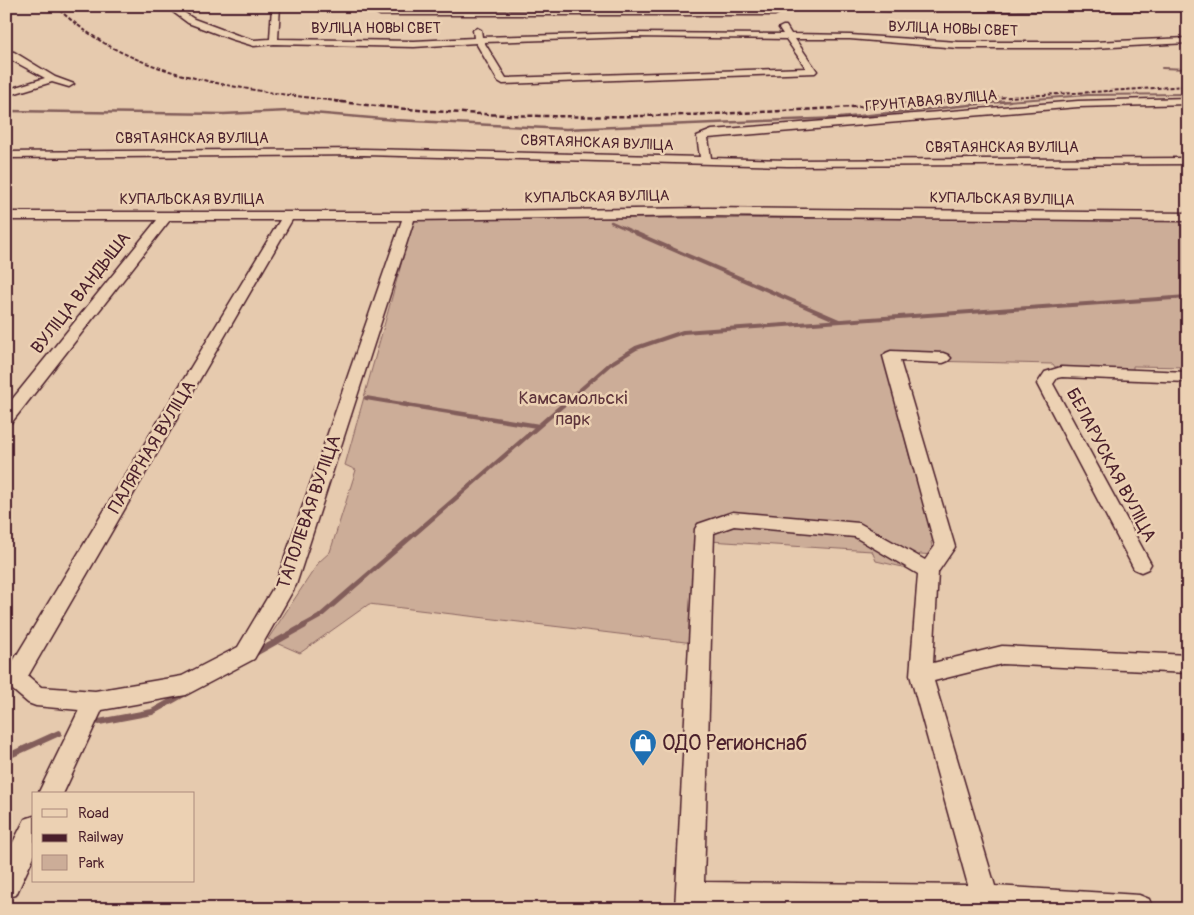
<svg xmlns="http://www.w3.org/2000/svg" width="1194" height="915" viewBox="0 0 1194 915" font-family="Pangolin,sans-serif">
<rect width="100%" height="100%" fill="#e6caae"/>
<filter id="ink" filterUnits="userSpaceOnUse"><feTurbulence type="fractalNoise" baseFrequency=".02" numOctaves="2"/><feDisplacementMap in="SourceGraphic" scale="10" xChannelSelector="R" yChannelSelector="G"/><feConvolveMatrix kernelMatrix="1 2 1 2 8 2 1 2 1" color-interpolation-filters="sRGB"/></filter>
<g filter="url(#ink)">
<polygon fill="#ccad98" stroke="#8b6662" points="421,218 1188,219 1188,367 1133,366 1133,370 1055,367 1053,364 886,360 910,459 915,458 936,537 931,542 934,555 920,554 907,568 876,561 872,551 709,541 702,644 369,604 300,653 268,639 319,562 330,552 356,470 345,465 413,222"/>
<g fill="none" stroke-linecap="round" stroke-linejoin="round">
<g stroke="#825d5a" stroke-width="2">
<polyline points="1162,68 1188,69"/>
<polyline points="994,102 1088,95 1188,94"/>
</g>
<g stroke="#825d5a" stroke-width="2.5">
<polyline points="6,111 223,114 289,111 395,120 566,129 840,118 1010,101"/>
<polyline points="611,222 638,234"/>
</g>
<g stroke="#825d5a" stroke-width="4">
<polyline points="635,233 839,321"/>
<polyline points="366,398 408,405"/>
<polyline points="563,405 610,364 636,348 683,332 1188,297"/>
</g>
<g stroke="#825d5a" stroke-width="4.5">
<polyline points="400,404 538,426"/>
<polyline points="301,627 319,617 564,404"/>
</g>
<g stroke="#825d5a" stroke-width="6">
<polyline points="254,654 304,626"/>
<polyline points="99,722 152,712 184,694"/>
<polyline points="6,757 59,733"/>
</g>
<defs>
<g id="minor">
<path d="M 165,6 L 174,6 L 194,19 L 237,35 L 254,40 L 270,39 L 272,6 L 280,6 L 278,39 L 414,41 L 474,38 L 473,30 L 477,28 L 481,30 L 482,37 L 631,33 L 783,34 L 779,28 L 783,26 L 786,26 L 791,34 L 850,35 L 958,42 L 1093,42 L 1188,38 L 1188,43 L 1093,48 L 958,48 L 850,39 L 795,39 L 817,71 L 815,73 L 503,84 L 498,81 L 476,43 L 414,47 L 274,44 L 254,46 L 231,39 L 188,23 ZM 631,37 L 786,39 L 806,68 L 506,78 L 484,42 Z"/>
<polygon points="770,6 1188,6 1188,10 890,11 774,8"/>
<polygon points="377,11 775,11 779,13 775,15 380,15 376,13"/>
<polygon points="6,51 14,52 55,77 74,84 69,87 52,82 6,96 6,90 45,78 6,57"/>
<polygon points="1188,98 1188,104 1078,107 708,138 711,158 788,160 1188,158 1188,164 788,166 364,155 6,158 6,152 364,149 700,157 697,136 712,130 1078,101"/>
<path d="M 708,208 L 1188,213 L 1188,221 L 708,216 L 414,220 L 296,585 L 254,659 L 186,695 L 102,710 L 63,794 L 38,794 L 79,710 L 36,706 L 28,703 L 7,685 L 6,673 L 280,220 L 170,220 L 12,422 L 6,423 L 6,407 L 157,220 L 6,220 L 6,212 L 409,212 ZM 292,220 L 402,220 L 276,583 L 238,647 L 182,676 L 95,691 L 41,687 L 28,676 Z"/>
<path d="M 891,351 L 943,353 L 948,355 L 951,358 L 948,361 L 943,363 L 900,361 L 955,547 L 938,572 L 933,663 L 1002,646 L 1188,655 L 1188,673 L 1002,664 L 934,681 L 995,886 L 1139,895 L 1149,899 L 1153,909 L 675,909 L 695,529 L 698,524 L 733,512 L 859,523 L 925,560 L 935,546 L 883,356 L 886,353 ZM 734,526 L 855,537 L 918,574 L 910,675 L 968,885 L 704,882 L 714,533 Z"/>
<polygon points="1061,367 1188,372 1188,382 1062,377 1057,378 1053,384 1151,564 1148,569 1141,572 1134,569 1037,384 1045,372"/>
<polygon points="34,816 34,856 16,895 6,898 6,856 25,819"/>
</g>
</defs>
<use href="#minor" stroke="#4a1f2b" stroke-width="3"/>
<use href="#minor" fill="#ecd1b3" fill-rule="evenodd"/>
<g stroke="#4a1f2b" stroke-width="2" stroke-dasharray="4 2" stroke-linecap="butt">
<path d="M 55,6 C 70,20 86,32 104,43 C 173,83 265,92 343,102"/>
<polyline points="929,102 1188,86"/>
</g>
<path stroke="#4a1f2b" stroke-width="2.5" stroke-dasharray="5 2.5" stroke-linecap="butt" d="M 334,101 C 538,128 744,114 948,101"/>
</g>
</g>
<defs>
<symbol id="shop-pin" viewBox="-11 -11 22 30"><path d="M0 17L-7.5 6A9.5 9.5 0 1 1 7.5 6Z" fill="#1f6fb2" stroke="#ecd1b3"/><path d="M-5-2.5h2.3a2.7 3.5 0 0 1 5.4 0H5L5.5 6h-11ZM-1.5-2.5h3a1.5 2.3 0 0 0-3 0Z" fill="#fff"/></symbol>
</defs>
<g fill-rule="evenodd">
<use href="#shop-pin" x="627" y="727" width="32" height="43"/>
</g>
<g text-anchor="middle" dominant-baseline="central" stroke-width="5" stroke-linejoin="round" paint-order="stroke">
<g font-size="15" fill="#4a1f2b" stroke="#ecd1b3">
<text x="376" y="28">ВУЛІЦА НОВЫ СВЕТ</text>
<text transform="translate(953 29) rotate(2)">ВУЛІЦА НОВЫ СВЕТ</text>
<text transform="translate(931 101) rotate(-5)">ГРУНТАВАЯ ВУЛІЦА</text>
<text x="192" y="138">СВЯТАЯНСКАЯ ВУЛІЦА</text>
<text transform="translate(597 143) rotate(2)">СВЯТАЯНСКАЯ ВУЛІЦА</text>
<text x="1002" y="147">СВЯТАЯНСКАЯ ВУЛІЦА</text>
<text transform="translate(597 197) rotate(-1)">КУПАЛЬСКАЯ ВУЛІЦА</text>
<text x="192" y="199">КУПАЛЬСКАЯ ВУЛІЦА</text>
<text transform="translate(1002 199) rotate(1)">КУПАЛЬСКАЯ ВУЛІЦА</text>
</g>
<g font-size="18" fill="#4a1f2b" stroke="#ecd1b3">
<text transform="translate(81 293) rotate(-52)">ВУЛІЦА ВАНДЫША</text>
<text transform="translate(152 447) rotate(-59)">ПАЛЯРНАЯ ВУЛІЦА</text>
<text transform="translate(1111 465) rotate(62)">БЕЛАРУСКАЯ ВУЛІЦА</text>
<text transform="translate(309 512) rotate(-71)">ТАПОЛЕВАЯ ВУЛІЦА</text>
</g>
<g font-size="18" fill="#5e343b" stroke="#ecd1b3">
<text x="573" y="398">Камсамольскі<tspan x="573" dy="21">парк</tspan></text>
</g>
<g font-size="21" fill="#4a1f2b" stroke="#ecd1b3" text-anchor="start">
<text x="662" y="743">ОДО Регионснаб</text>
</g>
</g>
<rect width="1194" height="915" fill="none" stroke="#ecd1b3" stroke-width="25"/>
<rect x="12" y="12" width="1169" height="890" fill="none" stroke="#4a1f2b" stroke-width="2" filter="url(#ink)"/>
<rect x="32" y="792" width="162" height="90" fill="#ecd1b3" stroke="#ab8a7d"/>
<rect x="42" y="809" width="25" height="8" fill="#ecd1b3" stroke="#ab8a7d"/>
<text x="78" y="818" font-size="15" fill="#4a1f2b">Road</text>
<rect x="42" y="834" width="25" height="8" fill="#4a1f2b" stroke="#ab8a7d"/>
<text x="78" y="842" font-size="15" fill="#4a1f2b">Railway</text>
<rect x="42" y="855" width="25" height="15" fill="#ccad98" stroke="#ab8a7d"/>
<text x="78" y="868" font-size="15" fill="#4a1f2b">Park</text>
</svg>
